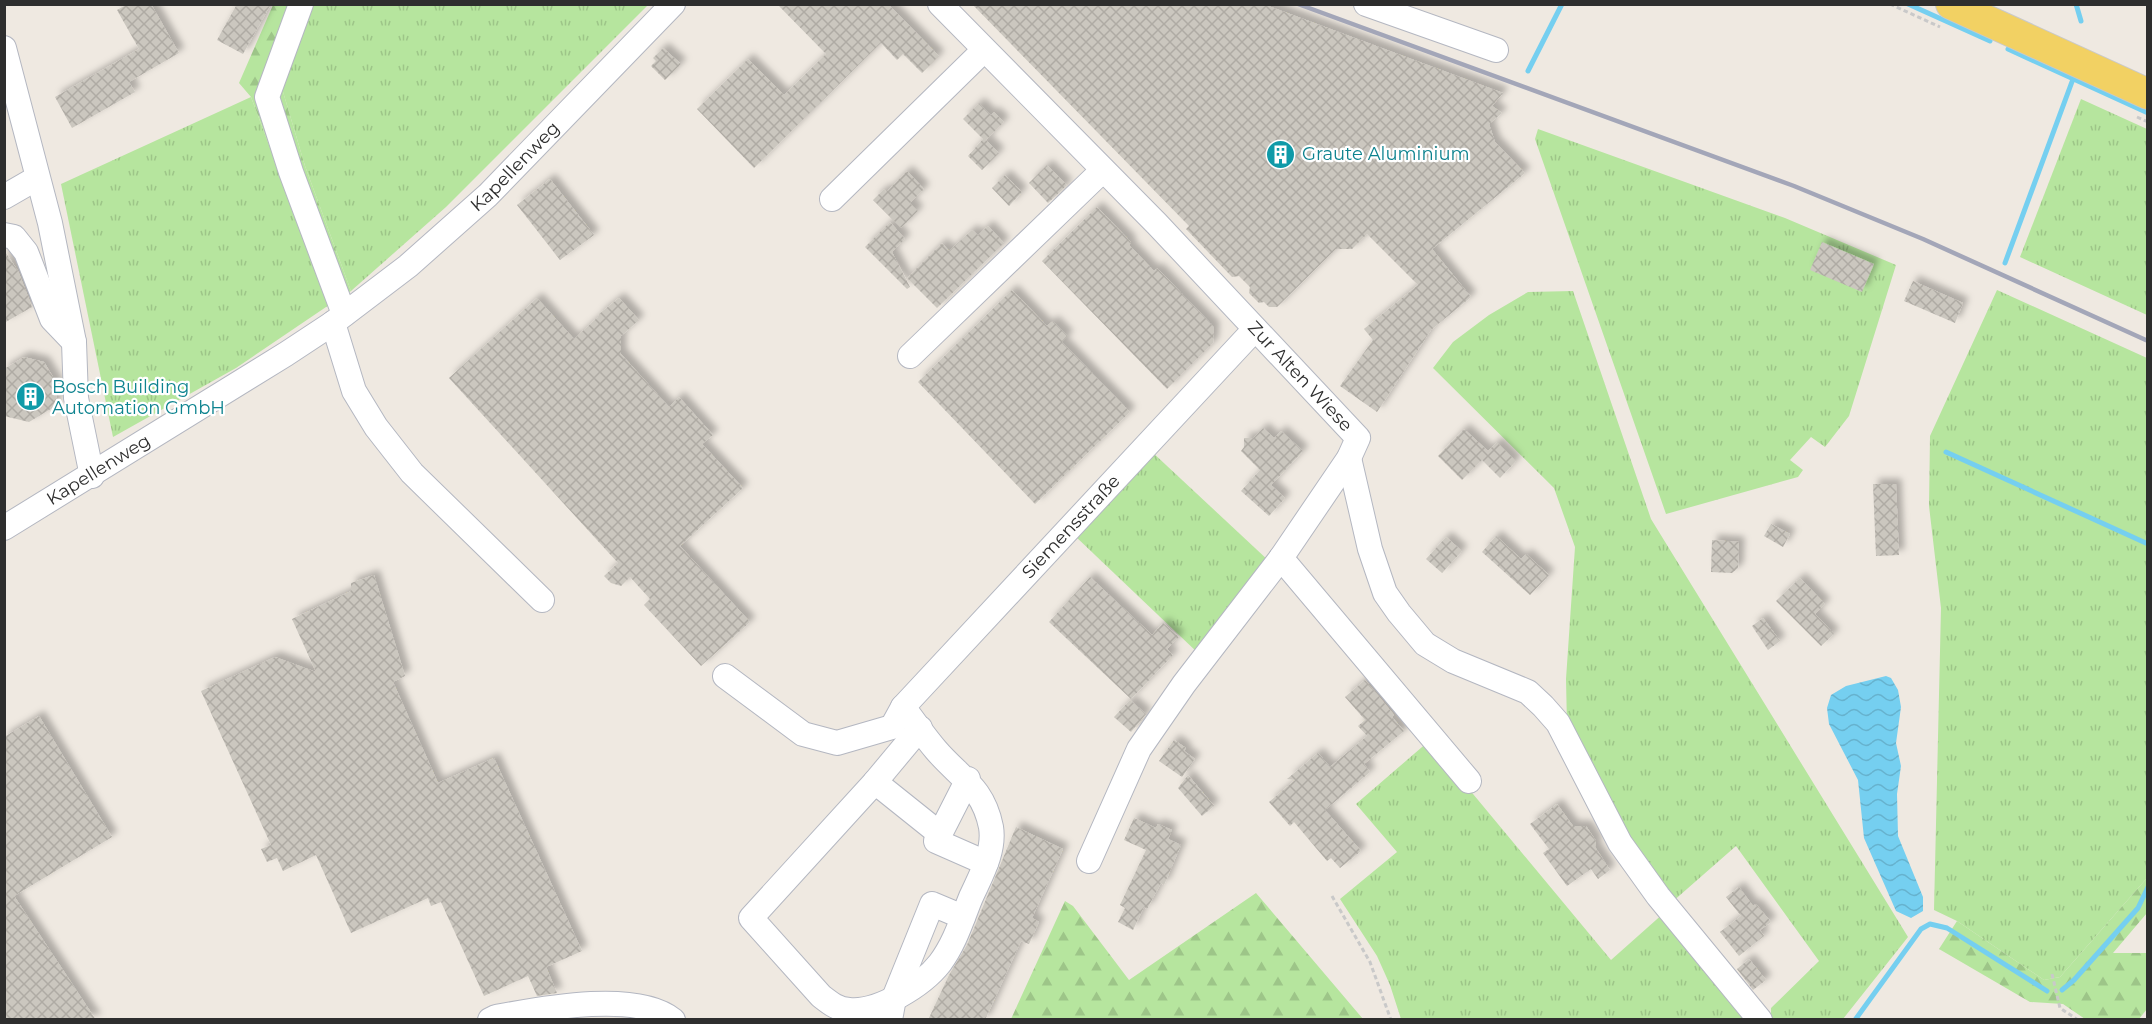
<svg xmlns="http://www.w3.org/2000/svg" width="2152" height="1024" viewBox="0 0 2152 1024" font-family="Montserrat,sans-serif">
<defs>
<pattern id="grass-tufts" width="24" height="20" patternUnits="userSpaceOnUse" patternTransform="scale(1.5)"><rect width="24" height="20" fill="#b6e59e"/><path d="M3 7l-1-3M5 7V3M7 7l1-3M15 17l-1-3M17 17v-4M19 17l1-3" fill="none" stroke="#9dc588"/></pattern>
<pattern id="forest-firs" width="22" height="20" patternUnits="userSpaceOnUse" patternTransform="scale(1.5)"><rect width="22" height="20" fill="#b6e59e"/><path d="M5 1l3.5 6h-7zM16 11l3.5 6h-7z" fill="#9dc588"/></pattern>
<pattern id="water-waves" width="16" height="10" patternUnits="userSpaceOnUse" patternTransform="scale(1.5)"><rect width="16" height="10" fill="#75cff0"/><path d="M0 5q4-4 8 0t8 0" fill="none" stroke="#66b2ce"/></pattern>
<pattern id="building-cross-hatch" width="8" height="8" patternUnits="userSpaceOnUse" patternTransform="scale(1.5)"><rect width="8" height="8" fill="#cbc7bf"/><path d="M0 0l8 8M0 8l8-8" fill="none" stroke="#afaba4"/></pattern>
<filter id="shadow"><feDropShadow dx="5.5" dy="-5.5" stdDeviation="3" flood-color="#0004"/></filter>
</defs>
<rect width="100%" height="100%" fill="#efe9e1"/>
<g fill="url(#grass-tufts)">
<polygon points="309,5 648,5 446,207 351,291 305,166 281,85"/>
<polygon points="251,97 329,305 236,368 113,437 61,184"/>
<polygon points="2081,99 2147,129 2147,315 2020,257"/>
<polygon points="1538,129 1785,218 1896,265 1849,416 1825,447 1811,437 1790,460 1803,470 1798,477 1666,514 1535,139"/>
<polygon points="1997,290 2147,358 2147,878 2060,977 2044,980 1957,921 1934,910 1941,608 1929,506 1930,436"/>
<polygon points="1573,291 1651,519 1908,937 1843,1019 1771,1019 1771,1008 1819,961 1736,846 1671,903 1641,865 1567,726 1566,679 1575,547 1554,488 1433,368 1453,342 1489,315 1528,292"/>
<polygon points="1151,451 1270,562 1199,654 1074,535"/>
<polygon points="1429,741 1611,960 1665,912 1753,1019 1401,1019 1390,985 1377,956 1340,899 1397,852 1356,804"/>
</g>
<g fill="url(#forest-firs)">
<polygon points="273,5 309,5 281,85 305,166 351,291 329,305 251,97 239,83"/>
<polygon points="2147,878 2147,913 2113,953 2147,953 2147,1009 2139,1019 2085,1019 2063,1004 2030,1002 1939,949 1957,921 2044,980 2060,977"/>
<polygon points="1256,893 1363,1019 1011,1019 1065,901 1073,906 1129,980"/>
</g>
<polygon fill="url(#water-waves)" points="1886,676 1891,678 1898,690 1901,707 1896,743 1901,766 1897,794 1898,836 1923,897 1923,911 1911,918 1896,911 1864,838 1858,780 1829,724 1827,708 1831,695 1846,686"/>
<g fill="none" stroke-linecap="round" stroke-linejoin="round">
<g stroke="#75cff0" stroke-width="5">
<polyline points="1908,4 1990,41"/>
<polyline points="2076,4 2081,21"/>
<polyline points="2008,49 2148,113"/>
<polyline points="1528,71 1562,4"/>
<polyline points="2005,263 2073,79"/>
<polyline points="1946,452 2148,544"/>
<polyline points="2062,990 2074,980 2138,908 2148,887"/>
<polyline points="1855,1020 1921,929 1930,924 1947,928 2047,991"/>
</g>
</g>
<g fill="url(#building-cross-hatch)" filter="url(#shadow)">
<polygon points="128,4 151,4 179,53 129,82 135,92 72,128 55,97 139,49 117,10"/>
<polygon points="237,4 271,4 243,54 217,40"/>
<polygon points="777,4 888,4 939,56 922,73 903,54 897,60 881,43 754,168 697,109 748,59 784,95 826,54"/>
<polygon points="972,4 1263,4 1503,93 1492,106 1502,113 1489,124 1495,142 1525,173 1432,249 1471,297 1431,330 1377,412 1340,386 1373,340 1364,329 1418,285 1367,234 1352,249 1336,249 1277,307 1269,307 1264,302 1259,303 1249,293 1250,287 1239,276 1232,277 1186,229 1189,226"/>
<polygon points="663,48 681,64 665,80 651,66 656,61 653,58"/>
<polygon points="979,103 991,115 994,112 1004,122 986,140 999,153 982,170 968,156 983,139 963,119"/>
<polygon points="1047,165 1067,185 1048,203 1029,183"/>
<polygon points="907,171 924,189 910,203 918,211 901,228 873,200 884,189 886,192"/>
<polygon points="1005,175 1022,192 1009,206 992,188"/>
<polygon points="550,179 594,235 560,260 517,205"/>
<polygon points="1097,207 1131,242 1129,245 1154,271 1157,268 1214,327 1213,343 1167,389 1042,261"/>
<polygon points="890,222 905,239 892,252 910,287 907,289 865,247"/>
<polygon points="988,226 1004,243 937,308 907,278 942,243 949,251 972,230 978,235"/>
<polygon points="1822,242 1874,264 1862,292 1810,270"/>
<polygon points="4,250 18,271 32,307 4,323"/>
<polygon points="1913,281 1963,303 1955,323 1904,301"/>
<polygon points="1012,290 1047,326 1053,321 1068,336 1062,342 1130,412 1035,504 918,382"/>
<polygon points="537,298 574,339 598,317 599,314 619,298 639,320 621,336 621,354 669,407 679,397 713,435 702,444 743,488 680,546 750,622 701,666 644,605 650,599 630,577 621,586 611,583 604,576 618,563 449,378"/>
<polygon points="24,357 44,362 59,387 54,407 29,422 4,416 4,369"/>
<polygon points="1263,428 1274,438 1281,431 1303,451 1271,485 1285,498 1269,516 1241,491 1260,470 1241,451 1244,447 1244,438 1253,438"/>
<polygon points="1464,429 1488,451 1497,442 1516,461 1500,478 1482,460 1462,480 1438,456"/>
<polygon points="1873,484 1896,484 1899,555 1876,556"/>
<polygon points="1771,524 1790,534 1783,547 1764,536"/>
<polygon points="1496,536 1521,559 1526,554 1549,575 1530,595 1482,552"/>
<polygon points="1446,537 1462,551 1442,573 1426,559"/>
<polygon points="1712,540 1739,542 1738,568 1732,573 1711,572"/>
<polygon points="374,575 405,676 393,682 438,783 494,758 582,951 546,967 557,993 537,996 528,976 484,996 441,902 431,906 428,898 351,933 316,855 283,871 277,858 267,862 261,849 271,845 201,691 275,657 316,672 292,619 351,591 351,583"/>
<polygon points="1090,577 1152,635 1163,623 1179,637 1167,649 1173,655 1131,699 1049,622"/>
<polygon points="1800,578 1825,604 1815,614 1834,634 1821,646 1776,601"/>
<polygon points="1763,618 1780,641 1768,650 1752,626"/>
<polygon points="1365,680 1394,715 1392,717 1404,731 1364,764 1370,772 1325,810 1361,851 1340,868 1331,858 1327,861 1294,822 1290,826 1269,802 1295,780 1287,779 1318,753 1330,767 1367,736 1358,726 1365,720 1345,697"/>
<polygon points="1130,700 1146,714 1131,732 1114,717"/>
<polygon points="39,716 112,837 14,896 96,1020 4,1020 4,737"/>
<polygon points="1174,740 1186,748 1184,751 1195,759 1182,777 1159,761"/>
<polygon points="1188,775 1214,806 1202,816 1178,788"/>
<polygon points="1557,804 1573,826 1586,826 1596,841 1595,847 1610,870 1598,879 1591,869 1567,886 1543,853 1549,849 1530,824"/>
<polygon points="1134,818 1156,828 1158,824 1172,830 1168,839 1181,845 1164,885 1161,883 1147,909 1144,907 1133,930 1118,922 1125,908 1120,905 1146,850 1124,840"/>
<polygon points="1016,827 1063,849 1032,918 1039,922 1029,944 1021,941 985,1020 928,1020 949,975 967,945"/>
<polygon points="1739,887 1753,906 1756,904 1771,922 1760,930 1764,936 1739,956 1720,932 1741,916 1726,897"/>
<polygon points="1749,959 1766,980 1753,990 1737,969"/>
</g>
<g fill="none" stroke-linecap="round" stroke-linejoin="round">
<defs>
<g id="minor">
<polyline points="301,4 267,97 291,172 344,314"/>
<path id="s1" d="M 940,4 L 1157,224 L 1358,438 L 1349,458 L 1281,558 L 1184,684 L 1139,749 L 1089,861"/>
<polyline points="1366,4 1496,50"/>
<polyline points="4,48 50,223 74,342 76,398 92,476"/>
<polyline points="4,197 37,178"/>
<polyline points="832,199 984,50"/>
<polyline points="4,235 14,237 26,252 52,319 74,342"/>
<polyline points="333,323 354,391 376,427 412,473 542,600"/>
<polyline points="910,356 1103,170"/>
<polyline points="1349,458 1370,549 1385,593 1399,613 1425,644 1453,661 1528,692 1543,706 1558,723 1620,843 1658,896 1760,1020"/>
<path id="s2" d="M 4,528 L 286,354 L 333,323 L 408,266 L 488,195 L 673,4"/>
<polyline points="1281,558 1469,781"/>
<path id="s3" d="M 725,676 L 803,734 L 837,743 L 892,727 L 903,707 L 1255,329"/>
<path d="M 903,707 C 914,721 924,736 936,750 C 960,778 983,787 991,827 C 995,851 981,875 971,897 C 962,919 955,943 940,963 C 923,985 878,1013 849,1010 C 837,1009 830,1003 821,996 L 751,918 L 875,782 L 940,834 L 968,779"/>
<polyline points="875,782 920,728"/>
<polyline points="940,834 936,841 986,863"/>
<path d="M 490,1020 L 496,1017 C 540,1009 636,990 673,1020"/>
<polyline points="890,1020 894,998 932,904 963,917"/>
</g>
<polyline id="major" points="1951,4 2148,94"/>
</defs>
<use href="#minor" stroke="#b4b7c1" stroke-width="26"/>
<use href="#major" stroke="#c9c9c9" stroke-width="32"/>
<g stroke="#c9c9c9" stroke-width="3" stroke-dasharray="4.5 3" stroke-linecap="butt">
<polyline points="1890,4 1940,27"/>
<polyline points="2137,117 2148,122"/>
<polyline points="1332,896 1370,962 1391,1020"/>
<polyline points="2052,974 2060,1008 2078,1020"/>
</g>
<use href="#minor" stroke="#fff" stroke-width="24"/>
<use href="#major" stroke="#f2d163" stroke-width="30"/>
<polyline stroke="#a3a6b8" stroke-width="4.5" points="1298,4 1794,186 1923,239 2148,341"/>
</g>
<defs>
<symbol id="building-disc" viewBox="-11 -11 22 22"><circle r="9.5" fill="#0f9aa8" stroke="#fff"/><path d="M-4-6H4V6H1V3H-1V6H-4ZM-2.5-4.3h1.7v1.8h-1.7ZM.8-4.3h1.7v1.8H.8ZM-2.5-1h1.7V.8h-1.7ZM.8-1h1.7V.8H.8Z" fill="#fff"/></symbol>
</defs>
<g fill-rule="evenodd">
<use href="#building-disc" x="1264" y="138" width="33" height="33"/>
<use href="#building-disc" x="14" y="380" width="33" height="33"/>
</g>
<g text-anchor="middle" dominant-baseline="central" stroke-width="4.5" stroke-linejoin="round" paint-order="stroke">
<g font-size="18" fill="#0d838f" stroke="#fff" text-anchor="start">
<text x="1302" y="154">Graute Aluminium</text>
<text x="52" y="387">Bosch Building<tspan x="52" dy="21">Automation GmbH</tspan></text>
</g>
<g font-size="18" fill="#2e2e2e" stroke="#fff">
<text stroke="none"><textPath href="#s2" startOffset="628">Kapellenweg</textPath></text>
<text stroke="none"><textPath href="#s1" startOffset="518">Zur Alten Wiese</textPath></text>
<text stroke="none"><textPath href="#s2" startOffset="111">Kapellenweg</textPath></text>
<text stroke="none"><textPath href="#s3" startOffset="459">Siemensstraße</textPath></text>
</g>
</g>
<rect width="2152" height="1024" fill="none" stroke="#2e2e2e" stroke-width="12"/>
</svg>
